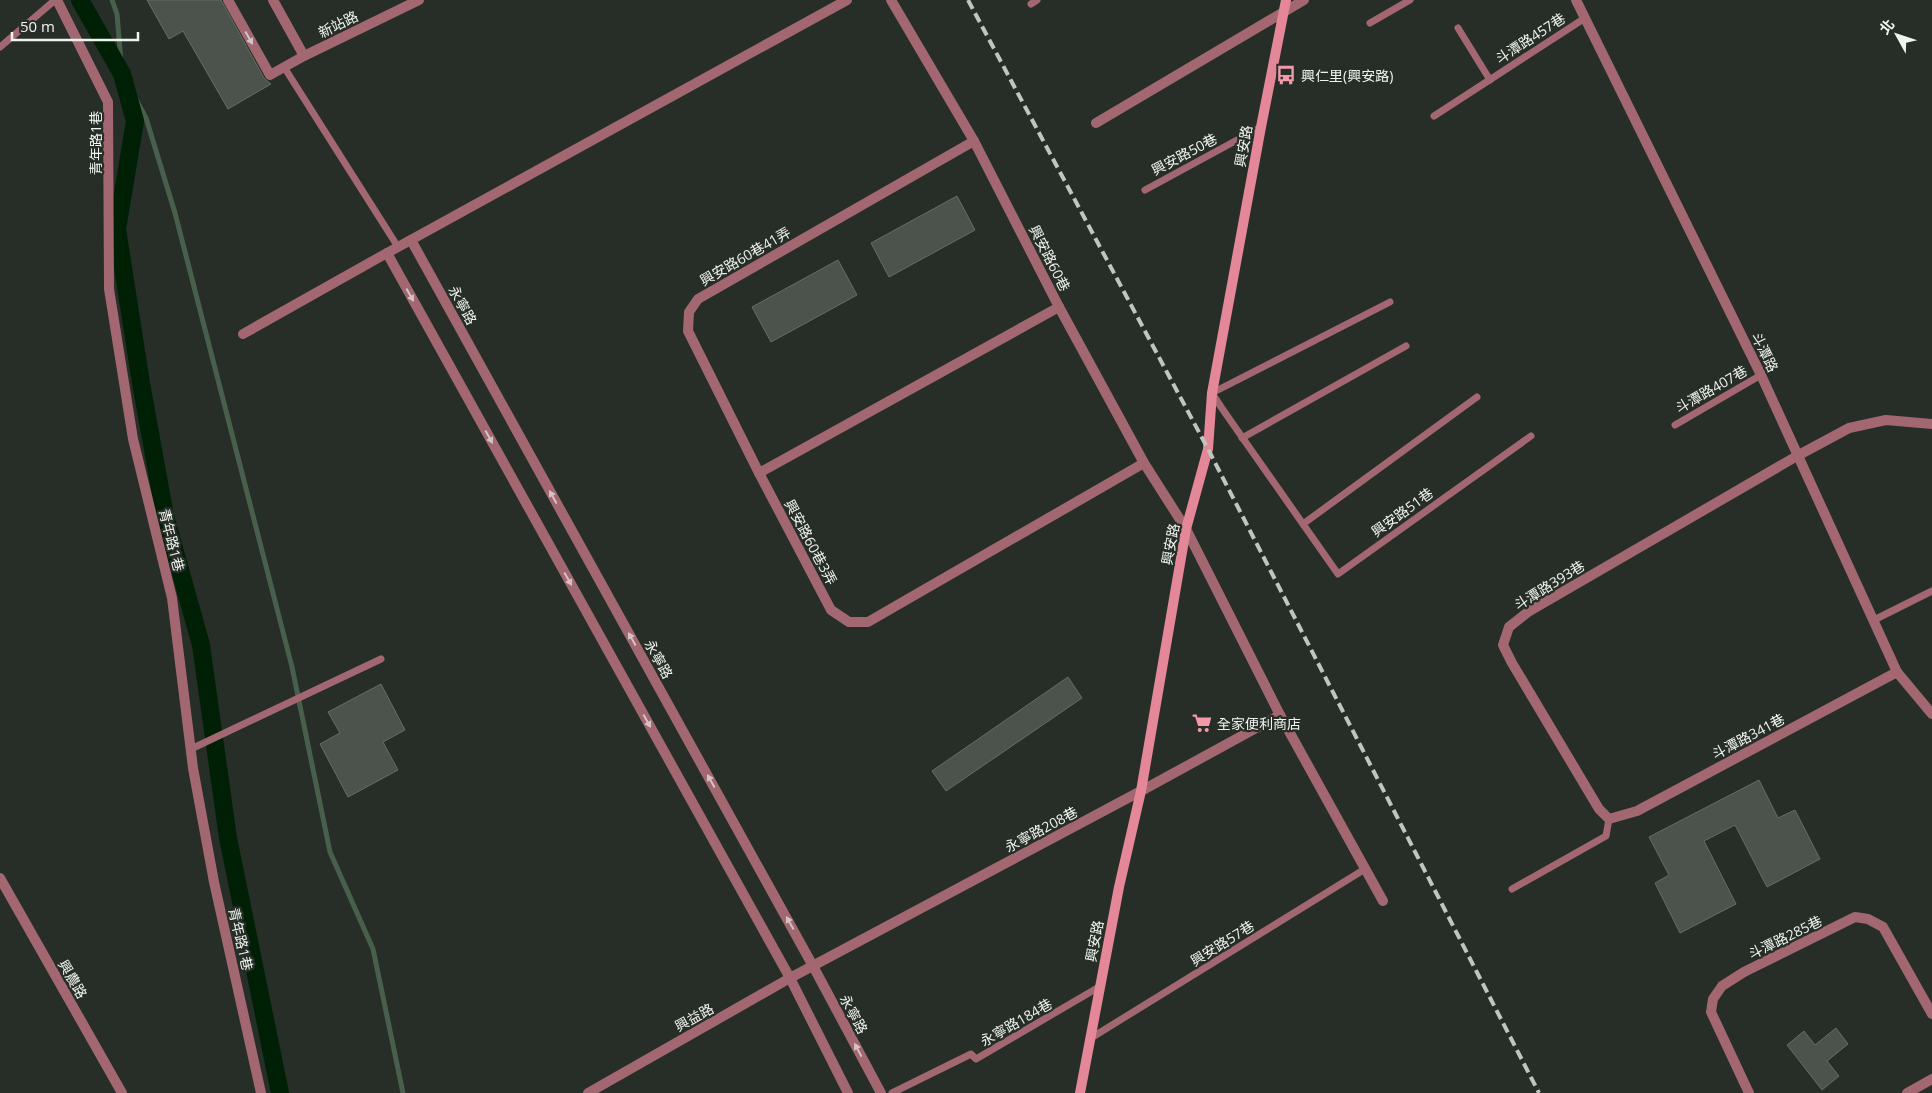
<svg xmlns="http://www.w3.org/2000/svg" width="1932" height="1093" viewBox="0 0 1932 1093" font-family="'Open Sans','Noto Sans TC',sans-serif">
<rect width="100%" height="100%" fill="#272e27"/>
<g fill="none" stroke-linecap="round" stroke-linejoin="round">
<polyline stroke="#48604b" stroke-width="5" points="112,0 117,14 122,74 146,118 175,213 292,667 330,852 373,949 403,1093"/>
<polyline stroke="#002005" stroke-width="18" points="80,0 122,74 135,121 117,229 141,383 165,516 201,645 228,838 280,1093"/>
</g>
<g fill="#4b534c" stroke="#656d66">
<polygon points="147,0 221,0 264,78 271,84 228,109 183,31 169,39"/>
<polygon points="957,196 975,230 889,277 871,243"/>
<polygon points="838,260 857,295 771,342 752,307"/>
<polygon points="1068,677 1082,698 946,791 932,771"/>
<polygon points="381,684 405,730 383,742 398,770 348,797 320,744 340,733 328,712"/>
<polygon points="1759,780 1778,818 1795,810 1820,859 1767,887 1735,825 1704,841 1736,904 1680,933 1655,883 1669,875 1649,837"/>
<polygon points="1836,1028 1848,1044 1827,1061 1839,1076 1822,1090 1787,1045 1804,1031 1815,1045"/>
</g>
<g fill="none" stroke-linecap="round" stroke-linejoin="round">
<g stroke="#a26771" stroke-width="7">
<polyline points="1031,4 1037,0"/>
<polyline points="1370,23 1410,0"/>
<polyline points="1458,28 1490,80"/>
<polyline points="0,47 55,0"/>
<polyline points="284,67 398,247"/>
<polyline points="1434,116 1585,18"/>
<polyline points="1145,190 1261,127"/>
<polyline points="1390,302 1212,393 1221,407 1338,574 1531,436"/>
<polyline points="1675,425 1761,375"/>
<polyline points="1242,438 1406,346"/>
<polyline points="1303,524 1477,397"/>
<polyline points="1874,620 1932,591"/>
<polyline points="191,749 381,659"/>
<polyline points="1512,889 1606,836 1609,819"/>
<polyline points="1091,1038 1365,869"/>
<polyline points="892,1093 971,1054 976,1059 1099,987"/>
</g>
<g stroke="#a26771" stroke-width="10">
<polyline points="57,0 108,102 109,289 133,439 172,598 193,768 214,882 261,1093"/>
<polyline points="228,0 270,75 304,56 419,0"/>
<polyline points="273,0 304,56"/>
<polyline points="891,0 974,141 1059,307 1144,463 1186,529 1280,715 1383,901"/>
<polyline points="1576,0 1761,375 1897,672 1932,714"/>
<polyline points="1096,123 1304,0"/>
<polyline points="974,141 698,299 689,312 688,331 759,473 831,610 849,622 868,622 1144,463"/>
<polyline points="411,240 813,966 881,1093"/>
<polyline points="387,253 790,978 848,1093"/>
<polyline points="243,334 387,253 847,0"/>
<polyline points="759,473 1059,307"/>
<polyline points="1897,672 1637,811 1609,819 1599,809 1512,663 1503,645 1509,627 1528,612 1797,456 1849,428 1886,420 1932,424"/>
<polyline points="0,878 122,1093"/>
<polyline points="588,1093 790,978 1141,791 1280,715"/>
<polyline points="1749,1093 1711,1012 1713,999 1722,986 1744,972 1855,917 1868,919 1883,927 1932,1014"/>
<polyline points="1907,1093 1932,1079"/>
</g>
<polyline stroke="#e48798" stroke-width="10" points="1080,1093 1119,887 1141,791 1186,529 1208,449 1212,393 1261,127 1286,0"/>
<polyline stroke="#bfc5bf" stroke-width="4" stroke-dasharray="10 5" stroke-linecap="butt" points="968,0 1208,449 1539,1093"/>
</g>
<defs><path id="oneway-solid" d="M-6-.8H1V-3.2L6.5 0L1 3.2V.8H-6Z" transform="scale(1.25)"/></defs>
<g fill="#d4c3c3">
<use href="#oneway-solid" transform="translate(249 38) rotate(61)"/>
<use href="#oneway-solid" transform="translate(410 295) rotate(61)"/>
<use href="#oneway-solid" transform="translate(489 437) rotate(61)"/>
<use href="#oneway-solid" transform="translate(553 497) rotate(-119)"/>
<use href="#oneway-solid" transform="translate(568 579) rotate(61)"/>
<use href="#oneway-solid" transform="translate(632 639) rotate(-119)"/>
<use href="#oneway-solid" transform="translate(647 721) rotate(61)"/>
<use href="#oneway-solid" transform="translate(711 781) rotate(-119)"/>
<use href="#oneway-solid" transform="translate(790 923) rotate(-119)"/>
<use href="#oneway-solid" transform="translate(858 1050) rotate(-118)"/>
</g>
<defs>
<symbol id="bus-bare" viewBox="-9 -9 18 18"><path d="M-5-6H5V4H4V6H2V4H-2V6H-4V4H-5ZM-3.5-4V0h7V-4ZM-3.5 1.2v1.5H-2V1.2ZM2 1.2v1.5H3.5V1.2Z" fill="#f39aaa" stroke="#272e27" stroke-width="2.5" paint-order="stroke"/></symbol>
<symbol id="supermarket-bare" viewBox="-9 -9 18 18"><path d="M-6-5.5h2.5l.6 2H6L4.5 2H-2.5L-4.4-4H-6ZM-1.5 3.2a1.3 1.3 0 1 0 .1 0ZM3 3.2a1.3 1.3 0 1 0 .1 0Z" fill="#f39aaa" stroke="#272e27" stroke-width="2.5" paint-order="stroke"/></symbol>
</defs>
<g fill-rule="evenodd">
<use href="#bus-bare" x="1272" y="61" width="28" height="28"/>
<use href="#supermarket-bare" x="1188" y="709" width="28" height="28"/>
</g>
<g text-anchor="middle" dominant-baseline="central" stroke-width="4.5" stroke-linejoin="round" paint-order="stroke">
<g font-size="14" fill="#eff4ef" stroke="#272e27">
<text transform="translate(338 24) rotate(-26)">新站路</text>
<text transform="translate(1530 38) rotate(-33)">斗潭路457巷</text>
<text transform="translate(95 143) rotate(-90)">青年路1巷</text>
<text transform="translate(1243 146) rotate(-80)">興安路</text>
<text transform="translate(1184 154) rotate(-28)">興安路50巷</text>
<text transform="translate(745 256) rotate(-30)">興安路60巷41弄</text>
<text transform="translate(1050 258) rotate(63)">興安路60巷</text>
<text transform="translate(463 305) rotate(61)">永寧路</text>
<text transform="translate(1765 352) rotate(64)">斗潭路</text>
<text transform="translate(1711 389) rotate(-30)">斗潭路407巷</text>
<text transform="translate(1402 512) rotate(-36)">興安路51巷</text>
<text transform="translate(172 540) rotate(76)">青年路1巷</text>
<text transform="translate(811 542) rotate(62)">興安路60巷3弄</text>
<text transform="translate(1170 544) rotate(-79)">興安路</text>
<text transform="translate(1549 585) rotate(-32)">斗潭路393巷</text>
<text transform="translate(659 659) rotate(61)">永寧路</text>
<text transform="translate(1748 736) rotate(-28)">斗潭路341巷</text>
<text transform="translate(1041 829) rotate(-28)">永寧路208巷</text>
<text transform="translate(1785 937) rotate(-26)">斗潭路285巷</text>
<text transform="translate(241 939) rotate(77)">青年路1巷</text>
<text transform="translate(1094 941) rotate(-79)">興安路</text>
<text transform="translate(1222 943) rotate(-32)">興安路57巷</text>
<text transform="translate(73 979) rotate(60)">興農路</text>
<text transform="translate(854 1014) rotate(62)">永寧路</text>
<text transform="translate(694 1017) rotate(-29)">興益路</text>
<text transform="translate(1016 1022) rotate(-30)">永寧路184巷</text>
</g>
<g font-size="14" fill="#eff4ef" stroke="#272e27" text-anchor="start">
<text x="1301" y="75">興仁里(興安路)</text>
<text x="1217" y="723">全家便利商店</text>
</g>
</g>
<g transform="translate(1897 35) rotate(310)" stroke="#272e27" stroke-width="4" paint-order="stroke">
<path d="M0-4L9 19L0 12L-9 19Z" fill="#eff4ef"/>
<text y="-8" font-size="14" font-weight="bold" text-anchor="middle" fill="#eff4ef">北</text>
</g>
<path d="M12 32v8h126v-8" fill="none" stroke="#eff4ef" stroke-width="2.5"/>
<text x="20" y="32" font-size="15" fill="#eff4ef" stroke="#272e27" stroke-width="4" paint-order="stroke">50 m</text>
</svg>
